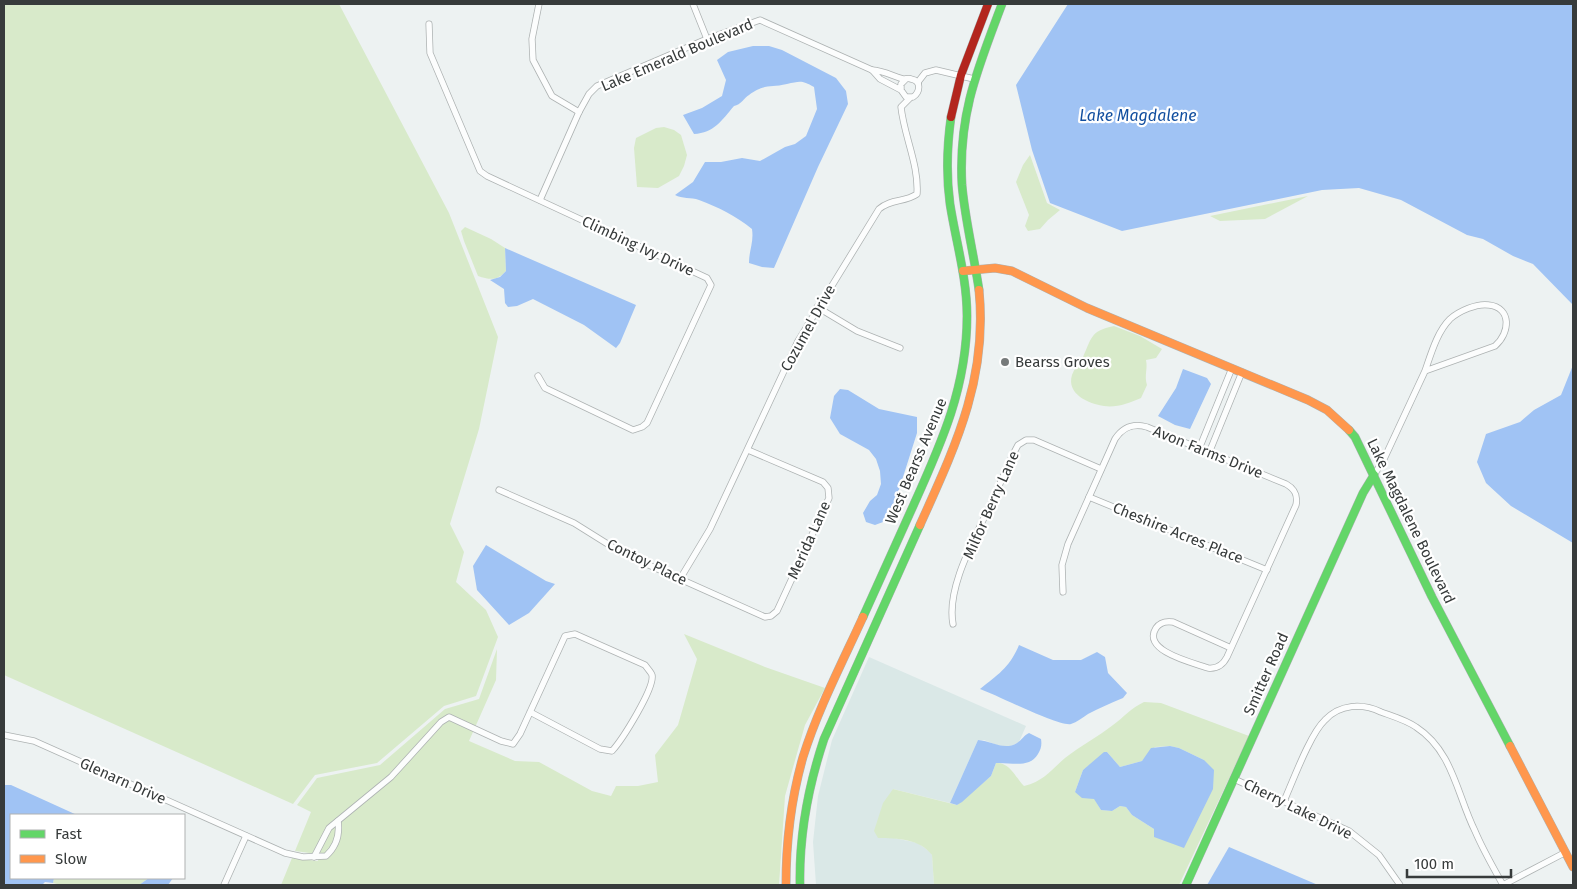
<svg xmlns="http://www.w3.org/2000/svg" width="1577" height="889" viewBox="0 0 1577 889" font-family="'Fira Sans',sans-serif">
<rect width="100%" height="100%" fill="#edf2f2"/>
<polygon fill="#dae8e7" points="869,657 1026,726 1019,742 1009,747 997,745 984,740 978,740 950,803 893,789 878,838 894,838 918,843 930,852 932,855 934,885 816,885 813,842 818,796 832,740"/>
<g fill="#d8eaca" fill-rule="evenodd">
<polygon points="4,4 339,4 449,213 498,337 479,429 450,524 464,552 456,582 486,610 498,637 476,696 444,706 377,763 315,775 293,804 4,675"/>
<polygon points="664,127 674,130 681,135 687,155 684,166 679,176 658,188 637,187 634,148 636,138 656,128"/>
<polygon points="1030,155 1047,203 1060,210 1048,220 1040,229 1028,231 1025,226 1029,215 1016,182 1023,165"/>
<polygon points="1308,196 1265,219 1220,221 1210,216"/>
<path d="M 465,227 L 491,239 L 505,248 L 506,271 C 497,281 490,280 478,276 L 464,241 L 461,231 Z"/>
<path d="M 1114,326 L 1140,336 L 1162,349 L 1156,358 L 1146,360 C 1148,369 1144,375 1147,385 L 1141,398 C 1130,403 1116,408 1104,406 C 1089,404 1066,394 1072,375 C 1074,369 1078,365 1082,359 C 1092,339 1089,331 1114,326 Z"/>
<polygon points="684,634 765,667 825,688 805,725 785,796 779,885 281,885 292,858 318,861 317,854 295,851 311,812 297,805 317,778 380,765 445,709 479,699 497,649 496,680 469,741 515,761 539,762 592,791 611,796 616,786 638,786 658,782 655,755 678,725 697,659"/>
<path d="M 1144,702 L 1161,703 L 1249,736 L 1179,885 L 934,885 L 932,855 C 920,839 897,838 878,838 L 874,831 L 883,803 L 893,789 L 957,805 L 991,776 L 996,763 C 1010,762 1015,777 1024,786 C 1044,781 1050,771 1065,758 C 1080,746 1098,737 1113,725 C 1124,717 1131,708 1144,702 ZM 1170,746 L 1179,748 L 1204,760 L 1154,829 L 1132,815 L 1126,807 L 1120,806 L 1112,811 L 1101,810 L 1094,798 L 1075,792 L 1083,770 L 1107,752 L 1120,767 L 1142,761 L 1155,747 Z"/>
<polygon points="54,878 149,878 139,885 57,884 53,883"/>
</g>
<g fill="#a0c3f4">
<polygon points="1068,4 1573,4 1573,305 1533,264 1513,256 1483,239 1467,235 1401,200 1359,188 1322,190 1122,231 1050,203 1032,150 1016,85"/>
<path d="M 753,46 L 769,46 L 782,50 L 836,78 L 846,91 L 848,104 L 818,167 L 774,268 L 762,267 L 749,263 C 749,250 754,242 752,229 C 736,216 718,207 699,200 C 691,197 682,199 675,195 L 693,182 L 705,162 L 721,162 L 742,158 L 760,161 L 785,147 L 795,144 L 806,136 L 817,109 L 814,87 C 802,80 800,81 787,84 C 770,88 766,83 749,95 C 744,98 741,105 734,106 C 722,120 714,133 694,134 L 683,115 L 702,108 L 722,96 L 726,80 L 717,60 L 728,52 Z"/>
<polygon points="505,248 636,305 620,343 616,348 584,325 533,299 517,306 508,307 505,303 504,289 490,280 500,277 506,271"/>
<polygon points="1573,365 1573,543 1511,506 1486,483 1477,462 1486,434 1520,422 1534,410 1561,395"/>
<polygon points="1183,369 1207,378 1211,384 1190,429 1175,425 1158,416 1176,388"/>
<polygon points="840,389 848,390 879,409 917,417 917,433 896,499 883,522 875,525 866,522 863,513 870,501 877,495 881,484 880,471 876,459 869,450 840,434 830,418 834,396"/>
<polygon points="486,545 546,581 555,584 529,613 509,625 477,590 473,566"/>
<path d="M 1019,645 L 1053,660 L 1081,660 L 1097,652 L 1105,657 L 1108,673 L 1127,693 L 1123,698 C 1111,703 1099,708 1088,714 C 1082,718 1077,722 1071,724 C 1059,727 997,695 980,689 C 998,675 1010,667 1019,645 Z"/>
<path d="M 1029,733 L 1041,739 C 1042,745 1041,749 1038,754 C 1029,769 1011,762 996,763 L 991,776 L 962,802 L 957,805 L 950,803 L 978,740 C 992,741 1004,751 1017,743 C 1022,740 1024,735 1029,733 Z"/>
<polygon points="1170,746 1179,748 1204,760 1214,770 1213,789 1184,848 1154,837 1154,829 1132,815 1126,807 1120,806 1112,811 1101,810 1094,799 1082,798 1075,792 1083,770 1104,752 1107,752 1120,767 1142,761 1151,748"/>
<polygon points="4,785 11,785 77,815 11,815 11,878 54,878 53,883 45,882 42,885 4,885"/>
<polygon points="1229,847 1318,885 1207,885"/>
<polygon points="149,878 173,878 168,885 139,885"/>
</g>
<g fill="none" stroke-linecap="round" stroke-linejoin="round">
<defs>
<g id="street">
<polyline points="539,4 532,39 533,60 552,96 579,112"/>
<polyline points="693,4 707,39"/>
<polyline points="429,24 430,53 480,171 487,176 707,278 711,285 647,423 642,427 633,430 545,388 538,376"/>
<polyline points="918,82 925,73 936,70 974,79"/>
<path d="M 901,90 L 880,79 L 872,70 C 885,71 892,76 903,79 C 906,79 909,78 911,79 C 922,81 920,92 913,97 L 906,97 L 901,90 L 901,84 L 906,79"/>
<polyline points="540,200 579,112 589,94 597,86 707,39 760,20 872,70"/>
<polyline points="817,307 857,331 900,348"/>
<polyline points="1199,449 1232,368"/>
<polyline points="1209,453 1242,372"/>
<path d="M 1374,475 L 1384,459 L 1425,371 L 1495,346 C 1510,333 1512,308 1489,305 C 1477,303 1459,311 1450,319 C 1437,332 1431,354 1425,371"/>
<polyline points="499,490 574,523 622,553 765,617 771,616 777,611 829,498 828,488 823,482 748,450"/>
<polyline points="1089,497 1267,570"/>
<path d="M 680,579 L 710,529 L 798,341 L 879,209 C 892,198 904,203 917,194 C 919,165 904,136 901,107 L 910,98"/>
<path d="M 1063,592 L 1062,565 L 1068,544 L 1115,439 C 1123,427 1133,423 1147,427 L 1286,484 C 1295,489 1298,495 1296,505 L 1227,657 C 1223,665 1217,669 1208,668 C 1194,663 1141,651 1156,628 C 1160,622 1166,621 1173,622 L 1231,648"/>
<path d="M 953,624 C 946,586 977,535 992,501 C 1001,483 1008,463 1018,445 L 1026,440 L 1034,440 L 1101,469"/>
<path d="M 4,735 L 34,741 L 285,853 L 303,857 L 326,856 C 337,846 340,835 338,821"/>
<polyline points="1234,779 1349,831 1379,855 1400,885"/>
<path d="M 1284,801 C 1293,781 1310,734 1325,720 C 1340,704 1362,703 1381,712 C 1392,716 1406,720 1416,727 C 1453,751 1457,795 1475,831 C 1483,850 1493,867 1503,885"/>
<path d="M 314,857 L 329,828 L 391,777 L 441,722 L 449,717 L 501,741 L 513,744 L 520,734 L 565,636 L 575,634 L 645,665 C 647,668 651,672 652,675 C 655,688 622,740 612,751 L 600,749 L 530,712"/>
<polyline points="224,885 246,836"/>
<polyline points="1503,885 1566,852"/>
</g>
<g id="fast">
<path d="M 979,290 C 974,255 965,220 962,185 C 958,114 978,68 1002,4"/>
<polyline points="1349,430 1355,437 1432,597 1510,746"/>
<path d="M 863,617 C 880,580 897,542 914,504 C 942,442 967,386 967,316 C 967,278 956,242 950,204 C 946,175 947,146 951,117"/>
<path d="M 800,885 C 799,834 808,787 824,739 L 920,525"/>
<polyline points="1186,885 1363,493 1374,475"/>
</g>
<g id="slow">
<polyline points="963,271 995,268 1012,271 1087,308 1308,400 1327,410 1349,430"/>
<path d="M 920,525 C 955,447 988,379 979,290"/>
<polyline points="1510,746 1573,867"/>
<path d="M 786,885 C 786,842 791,799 803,757 C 818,709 842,663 863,617"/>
</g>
<polyline id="jam" points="951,117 961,75 988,4"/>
</defs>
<use href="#street" stroke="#adb2b2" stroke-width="7"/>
<use href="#fast" stroke="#adb2b2" stroke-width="9"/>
<use href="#slow" stroke="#adb2b2" stroke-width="9"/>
<use href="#jam" stroke="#adb2b2" stroke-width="9"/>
<use href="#street" stroke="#fcfdfd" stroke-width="5.5"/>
<use href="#fast" stroke="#63d668" stroke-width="8"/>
<use href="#slow" stroke="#ff974d" stroke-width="8"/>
<use href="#jam" stroke="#b3261e" stroke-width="8"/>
</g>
<circle fill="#777b7b" stroke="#fff" stroke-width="2" cx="1005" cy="362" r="5"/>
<g text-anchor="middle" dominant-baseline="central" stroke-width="4.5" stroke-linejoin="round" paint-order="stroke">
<g font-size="15" fill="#373b3b" stroke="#fff">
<text transform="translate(677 55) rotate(-23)">Lake Emerald Boulevard</text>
<text transform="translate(638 246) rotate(25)">Climbing Ivy Drive</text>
<text transform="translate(808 328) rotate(-61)">Cozumel Drive</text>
<text transform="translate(1208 452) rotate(22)">Avon Farms Drive</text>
<text transform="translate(916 461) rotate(-67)">West Bearss Avenue</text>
<text transform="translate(991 505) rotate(-66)">Milfor Berry Lane</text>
<text transform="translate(1411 521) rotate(64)">Lake Magdalene Boulevard</text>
<text transform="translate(1178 533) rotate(22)">Cheshire Acres Place</text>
<text transform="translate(809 540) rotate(-66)">Merida Lane</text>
<text transform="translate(647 562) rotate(26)">Contoy Place</text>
<text transform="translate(1266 674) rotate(-66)">Smitter Road</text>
<text transform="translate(123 781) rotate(24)">Glenarn Drive</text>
<text transform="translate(1298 809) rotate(26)">Cherry Lake Drive</text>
</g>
<g font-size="15" fill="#373b3b" stroke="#fff" text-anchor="start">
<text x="1015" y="362">Bearss Groves</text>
</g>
<g font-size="16" font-style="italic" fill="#114e9f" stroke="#fff">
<text x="1138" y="115">Lake Magdalene</text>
</g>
</g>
<rect width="1577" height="889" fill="none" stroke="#373b3b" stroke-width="10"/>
<rect x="10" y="814" width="175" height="65" fill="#ffffff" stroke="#afb1b1"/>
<rect x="20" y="830" width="25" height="8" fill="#63d668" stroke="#afb1b1"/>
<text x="55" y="839" font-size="15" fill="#373b3b">Fast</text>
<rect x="20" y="855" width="25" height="8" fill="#ff974d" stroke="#afb1b1"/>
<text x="55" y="864" font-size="15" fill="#373b3b">Slow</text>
<path d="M1407 869v8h104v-8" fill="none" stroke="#373b3b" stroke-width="2.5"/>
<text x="1414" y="869" font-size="15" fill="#373b3b" stroke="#ffffff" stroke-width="4" paint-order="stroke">100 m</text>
</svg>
